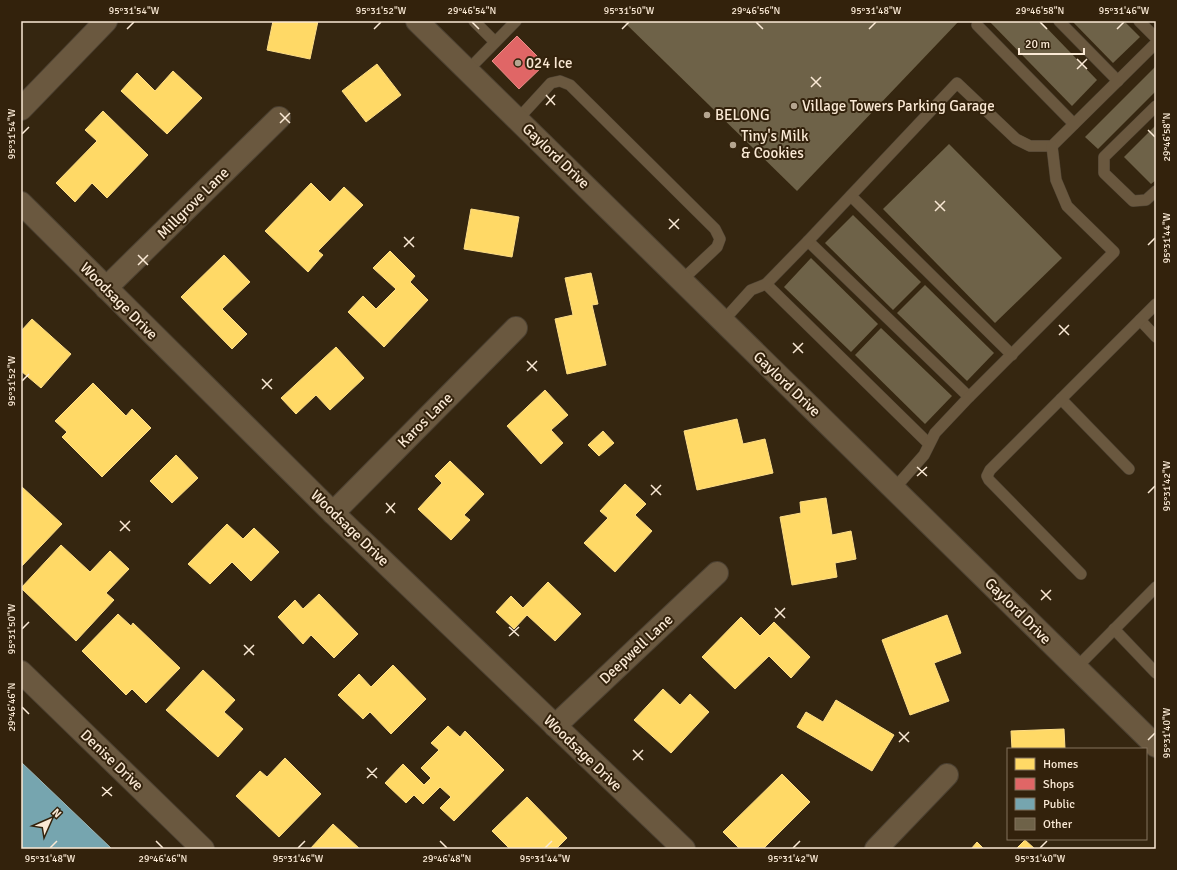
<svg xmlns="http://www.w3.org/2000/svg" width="1177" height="870" viewBox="0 0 1177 870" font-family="Signika,sans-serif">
<rect width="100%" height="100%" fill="#352610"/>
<g fill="#ffd966" stroke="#fede87">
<polygon points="273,21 318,21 310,59 267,50"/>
<polygon points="377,64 401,95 366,122 342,91"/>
<polygon points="173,71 202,98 167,134 121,91 137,73 155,91"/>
<polygon points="103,111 148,155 107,198 92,183 75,202 56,183 97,141 85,130"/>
<polygon points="311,183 330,202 344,187 363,205 318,251 323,255 308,272 265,231"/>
<polygon points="471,209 519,217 512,257 464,249"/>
<polygon points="390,251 415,276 410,282 428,300 384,347 348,312 363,296 376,309 396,289 373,268"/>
<polygon points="224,255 250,282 222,309 247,334 232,349 181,297"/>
<polygon points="591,273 598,304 592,305 606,365 567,374 555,319 573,315 565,278"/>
<polygon points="32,319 71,354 41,388 21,371 21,331"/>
<polygon points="336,347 364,378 330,410 316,395 296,414 281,398"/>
<polygon points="93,383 126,416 132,409 151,428 102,477 62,437 67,432 55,421"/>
<polygon points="545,390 568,415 551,430 563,443 541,464 507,426"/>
<polygon points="737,419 743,444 765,439 773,473 697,490 684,431"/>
<polygon points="603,431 614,443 599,456 588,445"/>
<polygon points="176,455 198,478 172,503 150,481"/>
<polygon points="450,461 484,494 464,515 470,520 451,540 418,509 442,483 435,476"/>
<polygon points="625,484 646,504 635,515 652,531 615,572 584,543 608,518 600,511"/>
<polygon points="21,486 62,524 21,567"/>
<polygon points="826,498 832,535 851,531 856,559 835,563 837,577 792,585 780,517 801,513 800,502"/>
<polygon points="227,524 243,539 254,528 279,552 251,581 232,562 210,584 188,564"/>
<polygon points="61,545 90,572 110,551 129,569 106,593 114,600 76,641 21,588"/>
<polygon points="548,582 581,614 555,641 527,615 514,629 496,612 511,596 523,608"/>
<polygon points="319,594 358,634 334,658 311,635 303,644 278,617 295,600 303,609"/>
<polygon points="118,614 131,626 133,623 180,668 146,703 132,689 126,695 82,651"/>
<polygon points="947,615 961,653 934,663 949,701 910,715 882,640"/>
<polygon points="741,617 760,636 774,622 810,657 791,678 769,656 735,689 702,657"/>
<polygon points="393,665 426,699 391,734 370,712 363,719 338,695 359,674 371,687"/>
<polygon points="203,670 235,700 224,712 243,729 218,757 166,710"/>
<polygon points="663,689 680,705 690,694 709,712 671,753 634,720"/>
<polygon points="836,700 894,735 872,771 797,727 806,712 823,722"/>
<polygon points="448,726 460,737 465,731 504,770 454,821 440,808 451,797 440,787 423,804 414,795 406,803 385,783 403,764 424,785 431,778 421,768 439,750 431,743"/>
<polygon points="1064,729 1065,749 1012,749 1011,731"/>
<polygon points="285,758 321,794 279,837 236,796 260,771 267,777"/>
<polygon points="782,774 810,802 763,849 740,849 723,832"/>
<polygon points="527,797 567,838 556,849 510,849 492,831"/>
<polygon points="333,824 360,849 310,849"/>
<polygon points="1025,840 1035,849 1016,849"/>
<polygon points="977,842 984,849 971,849"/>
</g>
<polygon fill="#e06666" stroke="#e88d87" points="517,36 545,64 519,89 492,61"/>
<polygon fill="#76a5af" stroke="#9eb9ba" points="21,762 112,849 21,849"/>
<g fill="#6e6248">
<polygon points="623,21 959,21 797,191"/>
<polygon points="989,21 1040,21 1097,80 1072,106"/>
<polygon points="1072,21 1124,21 1140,37 1113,63"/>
<polygon points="1156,66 1156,91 1098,149 1085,137"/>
<polygon points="1156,125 1156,180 1151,184 1124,157"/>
<polygon points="949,144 1062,258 995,323 883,209"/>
<polygon points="853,215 921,282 893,310 825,243"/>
<polygon points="811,258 878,324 851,352 784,287"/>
<polygon points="925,285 994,353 967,381 897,313"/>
<polygon points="881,328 952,396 925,424 855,355"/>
</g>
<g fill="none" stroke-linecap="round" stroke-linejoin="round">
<defs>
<g id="service">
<polyline points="474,21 495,42"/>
<polyline points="1059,21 1118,81"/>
<polyline points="1139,21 1156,38"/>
<polyline points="977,25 1074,124"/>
<polyline points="468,70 516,21"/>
<polyline points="1156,106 1104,157 1104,173 1133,201 1146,200 1156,191"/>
<polyline points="518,119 551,83 560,81 570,85 715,229 720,239 717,247 682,280"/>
<polyline points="851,196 1012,355"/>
<polyline points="808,241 969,397"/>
<polyline points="766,284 929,444"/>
<polyline points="1140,320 1156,337"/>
<polyline points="723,321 751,290 766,284 808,241 957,83 1016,139 1030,146 1052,146 1156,43"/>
<polyline points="1061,399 1129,469"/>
<polyline points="894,489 924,455 935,433 969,397 1114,252 1067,206 1056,180 1052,146"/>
<polyline points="1081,574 989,480 987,476 990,470 1156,304"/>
<polyline points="1114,629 1156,673"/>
<polyline points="1076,668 1156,587"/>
</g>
<g id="minor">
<polyline points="21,203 333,513 684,849"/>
<polyline points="106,288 279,118"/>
<polyline points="333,513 516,328"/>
<polyline points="21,672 203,849"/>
<polyline points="555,726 717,573"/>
<polyline points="876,849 947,775"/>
</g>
<g id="tertiary">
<polyline points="417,21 1156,746"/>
<polyline points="21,109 106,21"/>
</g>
</defs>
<use href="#service" stroke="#4c4132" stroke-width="12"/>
<use href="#minor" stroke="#4c4132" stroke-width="24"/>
<use href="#tertiary" stroke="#4c4132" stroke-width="24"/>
<use href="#service" stroke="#6a583f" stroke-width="11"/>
<use href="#minor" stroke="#6a583f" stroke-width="22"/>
<use href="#tertiary" stroke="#6a583f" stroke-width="22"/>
</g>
<path fill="none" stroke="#fae9d5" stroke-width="1.5" d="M 472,22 L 479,29M 756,22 L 763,29M 1040,22 L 1047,29M 127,29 L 134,22M 374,29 L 381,22M 622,29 L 629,22M 869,29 L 876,22M 1117,29 L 1124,22M 1077,59 L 1087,69M 1077,69 L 1087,59M 811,77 L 821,87M 811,87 L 821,77M 546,95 L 555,105M 546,105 L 555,95M 280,113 L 290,123M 280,123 L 290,113M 1148,130 L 1155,137M 22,134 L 29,127M 935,201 L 945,211M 935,211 L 945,201M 669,219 L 679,229M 669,229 L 679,219M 404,237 L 414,247M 1148,245 L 1155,238M 404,247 L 414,237M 138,255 L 148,265M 138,265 L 148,255M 1059,325 L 1069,335M 1059,335 L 1069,325M 793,343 L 803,353M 793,353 L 803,343M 527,361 L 537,371M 527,371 L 537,361M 262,379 L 272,389M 22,381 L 29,374M 262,389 L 272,379M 917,467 L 927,476M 917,476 L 927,467M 651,485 L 661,495M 1148,493 L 1155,486M 651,495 L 661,485M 386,503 L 395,513M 386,513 L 395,503M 120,521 L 130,531M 120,531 L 130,521M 1041,590 L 1051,600M 1041,600 L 1051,590M 775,608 L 785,618M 775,618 L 785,608M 509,627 L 519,636M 22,629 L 29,622M 509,636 L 519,627M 244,645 L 254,655M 244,655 L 254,645M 22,707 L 29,714M 899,732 L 909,742M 1148,740 L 1155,733M 899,742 L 909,732M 633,750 L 643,760M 633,760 L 643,750M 367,768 L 377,778M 367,778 L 377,768M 102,787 L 112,796M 102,796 L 112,787M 156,841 L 163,848M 440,841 L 447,848M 50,848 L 57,841M 298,848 L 305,841M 545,848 L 552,841M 793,848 L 800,841M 1040,848 L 1047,841"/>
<g fill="#b5a590" stroke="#33220c" stroke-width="1.5">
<circle cx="518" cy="63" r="4"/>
<circle cx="794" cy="106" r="4"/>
<circle cx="707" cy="115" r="4"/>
<circle cx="733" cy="145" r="4"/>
</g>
<g text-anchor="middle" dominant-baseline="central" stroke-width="4" stroke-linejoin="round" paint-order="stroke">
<g font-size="15" fill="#fae9d5" stroke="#33220c" text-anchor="start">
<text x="526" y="63">024 Ice</text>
<text x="802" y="106">Village Towers Parking Garage</text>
<text x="715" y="115">BELONG</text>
<text x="741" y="136">Tiny's Milk<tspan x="741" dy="17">&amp; Cookies</tspan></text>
</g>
<g font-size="15" fill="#fae9d5" stroke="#33220c">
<text transform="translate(556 156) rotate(44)">Gaylord Drive</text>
<text transform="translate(193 203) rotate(-45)">Millgrove Lane</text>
<text transform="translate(119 301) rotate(45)">Woodsage Drive</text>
<text transform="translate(787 384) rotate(44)">Gaylord Drive</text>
<text transform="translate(425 420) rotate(-45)">Karos Lane</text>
<text transform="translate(350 528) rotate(44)">Woodsage Drive</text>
<text transform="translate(1018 611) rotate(45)">Gaylord Drive</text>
<text transform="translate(636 649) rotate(-43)">Deepwell Lane</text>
<text transform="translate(583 753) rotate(44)">Woodsage Drive</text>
<text transform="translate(112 760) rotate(44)">Denise Drive</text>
</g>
</g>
<rect width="1177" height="870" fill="none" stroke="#33220c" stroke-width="44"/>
<rect x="1007" y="748" width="140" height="92" fill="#33220c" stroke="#83725c"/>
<rect x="1015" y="758" width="20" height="12" fill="#ffd966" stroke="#83725c"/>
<text x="1043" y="768" font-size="12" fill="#fae9d5">Homes</text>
<rect x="1015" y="778" width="20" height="12" fill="#e06666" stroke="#83725c"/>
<text x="1043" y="788" font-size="12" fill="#fae9d5">Shops</text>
<rect x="1015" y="798" width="20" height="12" fill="#76a5af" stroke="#83725c"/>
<text x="1043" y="808" font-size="12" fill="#fae9d5">Public</text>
<rect x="1015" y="818" width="20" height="12" fill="#6e6248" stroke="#83725c"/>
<text x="1043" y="828" font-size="12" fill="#fae9d5">Other</text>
<g transform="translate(50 820) rotate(45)" stroke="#33220c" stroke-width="3" paint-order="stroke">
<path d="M0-3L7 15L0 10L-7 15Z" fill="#fae9d5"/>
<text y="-6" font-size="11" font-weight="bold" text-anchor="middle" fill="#fae9d5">N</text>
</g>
<path d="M1019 48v6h65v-6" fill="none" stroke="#fae9d5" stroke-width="2"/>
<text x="1025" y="48" font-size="12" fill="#fae9d5" stroke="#33220c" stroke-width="3" paint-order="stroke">20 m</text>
<rect x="22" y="22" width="1133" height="826" fill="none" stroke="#fae9d5" stroke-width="1.5"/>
<g font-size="10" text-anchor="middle" fill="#fae9d5">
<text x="134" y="14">95°31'54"W</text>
<text x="381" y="14">95°31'52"W</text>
<text x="472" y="14">29°46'54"N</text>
<text x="629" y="14">95°31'50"W</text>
<text x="756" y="14">29°46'56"N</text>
<text x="876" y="14">95°31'48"W</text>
<text x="1040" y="14">29°46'58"N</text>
<text x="1124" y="14">95°31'46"W</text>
<text transform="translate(11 134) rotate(-90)" y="4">95°31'54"W</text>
<text transform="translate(1166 137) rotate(-90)" y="4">29°46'58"N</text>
<text transform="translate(1166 238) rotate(-90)" y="4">95°31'44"W</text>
<text transform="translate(11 381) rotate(-90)" y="4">95°31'52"W</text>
<text transform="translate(1166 486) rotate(-90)" y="4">95°31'42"W</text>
<text transform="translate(11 629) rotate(-90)" y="4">95°31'50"W</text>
<text transform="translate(11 707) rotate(-90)" y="4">29°46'46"N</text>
<text transform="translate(1166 733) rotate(-90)" y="4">95°31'40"W</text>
<text x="50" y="862">95°31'48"W</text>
<text x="163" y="862">29°46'46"N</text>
<text x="298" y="862">95°31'46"W</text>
<text x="447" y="862">29°46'48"N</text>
<text x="545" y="862">95°31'44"W</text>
<text x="793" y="862">95°31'42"W</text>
<text x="1040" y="862">95°31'40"W</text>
</g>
</svg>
